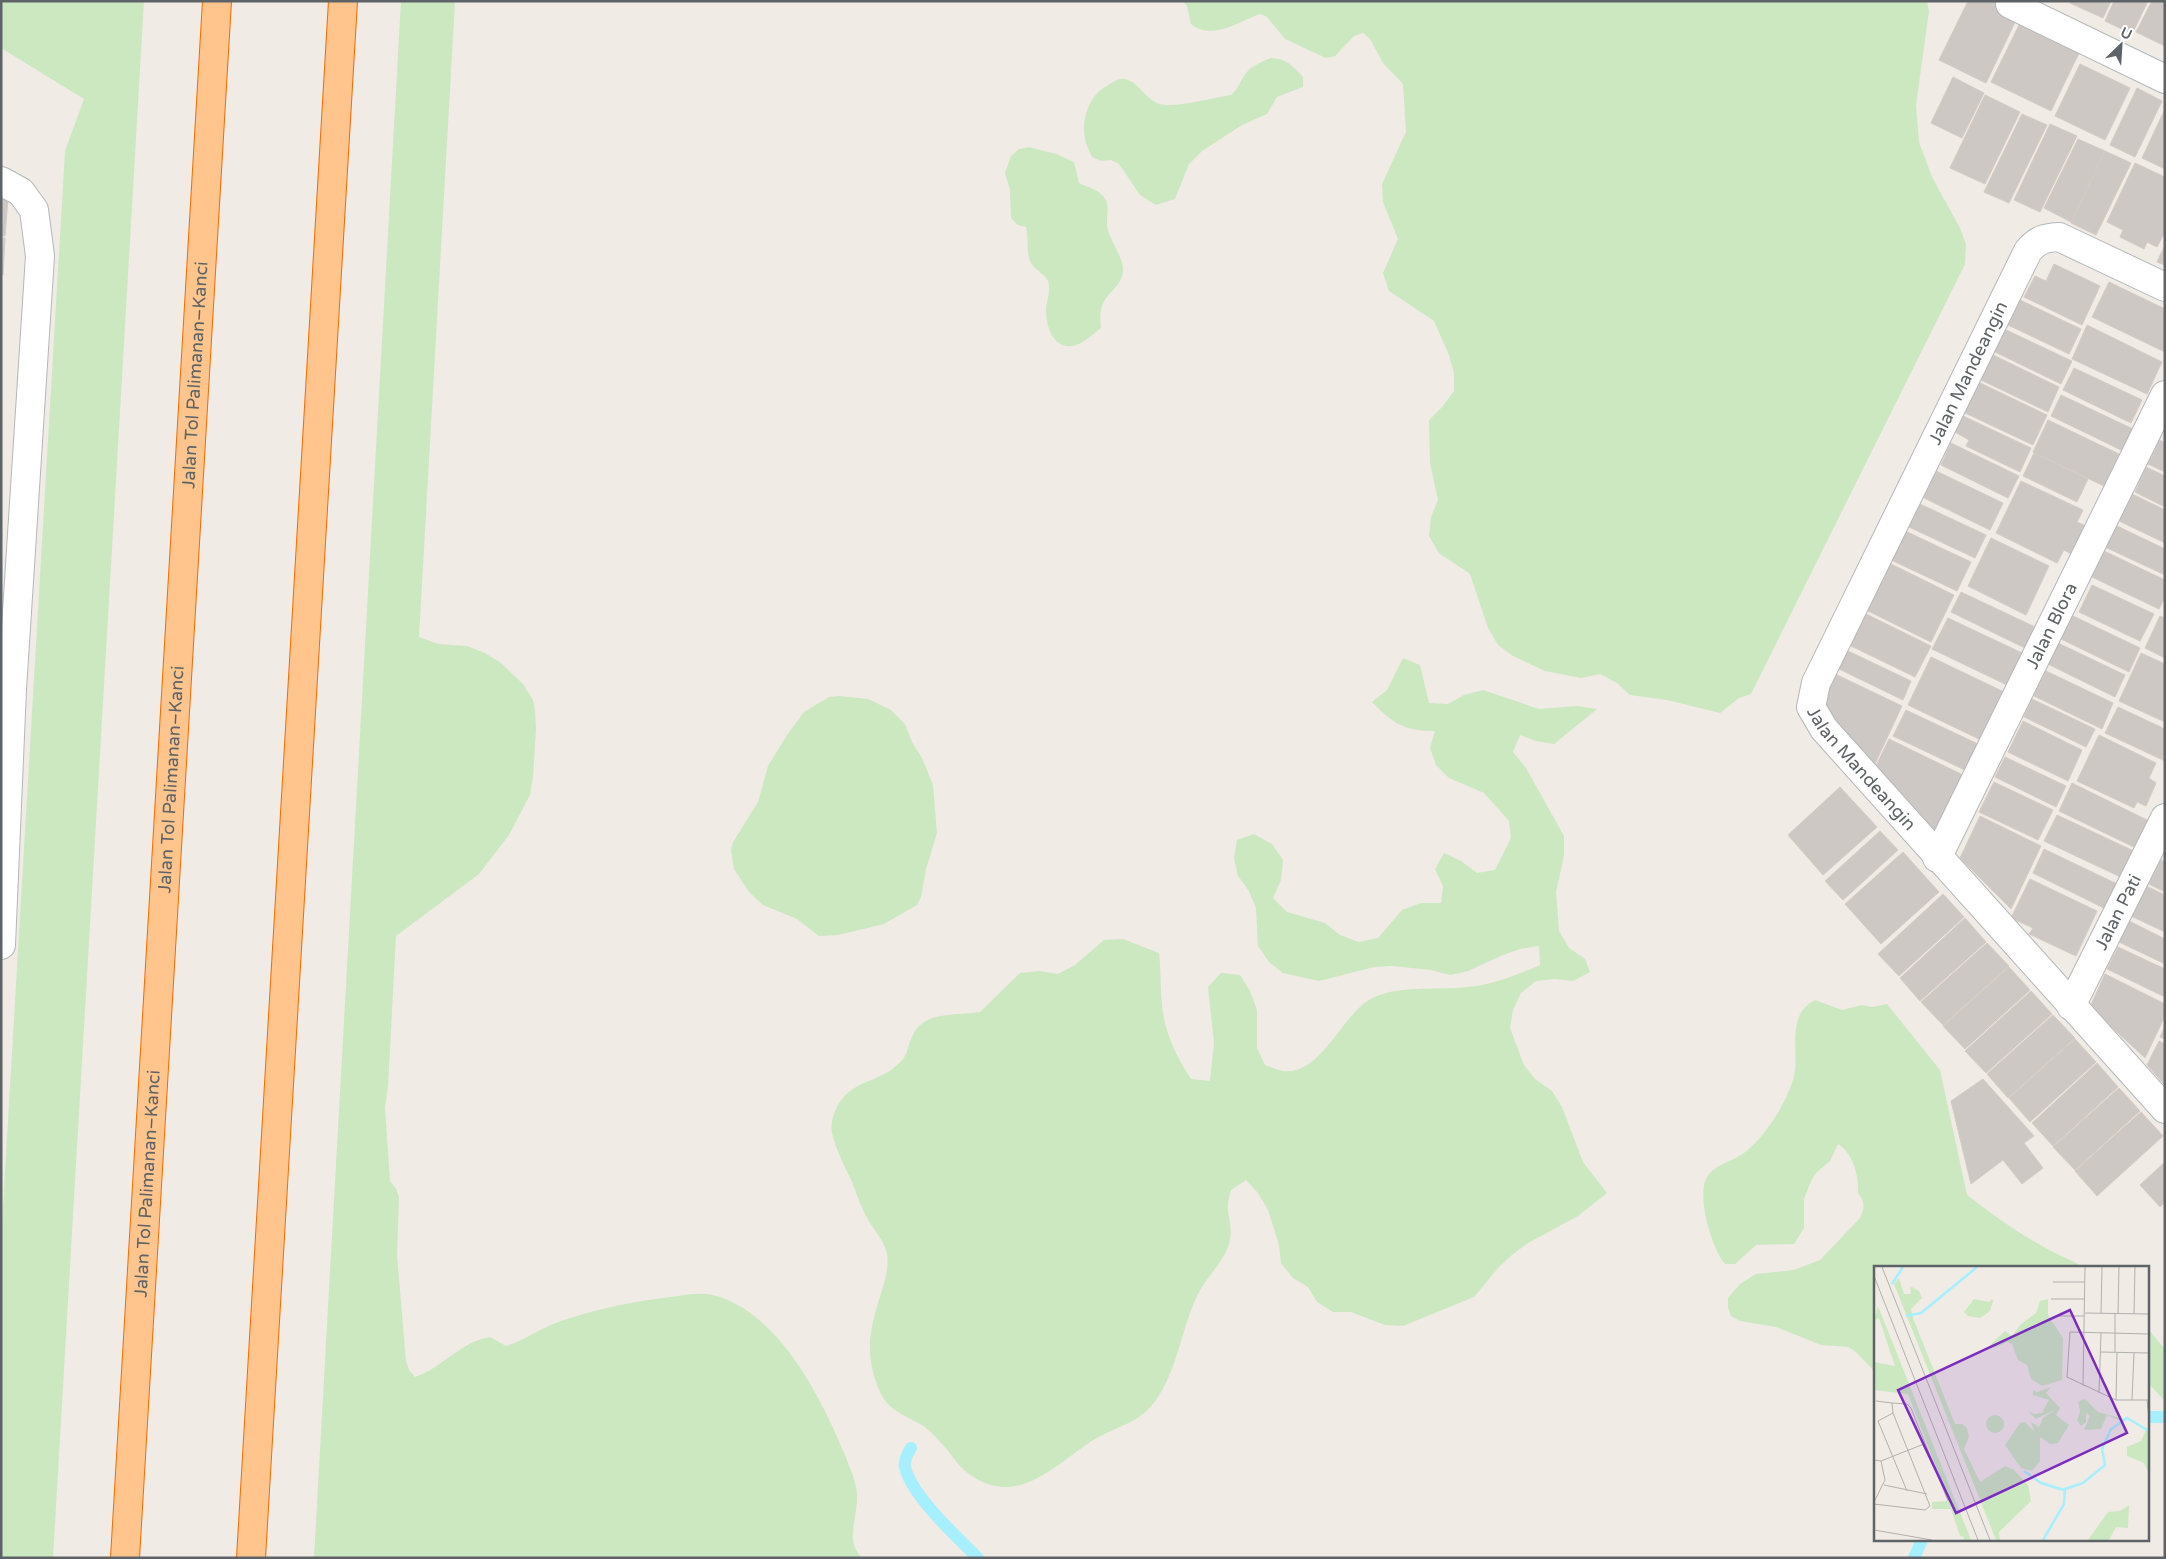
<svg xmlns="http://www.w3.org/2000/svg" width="2166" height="1559" viewBox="0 0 2166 1559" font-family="'Varela Round',sans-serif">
<rect width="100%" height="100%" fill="#f0ebe5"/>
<g fill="#cbe8c1">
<polygon points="1,1 144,1 53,1558 1,1558 1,1240 65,151 84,99 1,48"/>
<path d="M 401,1 L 455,1 L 419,637 L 438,644 L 467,646 L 485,653 L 501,663 L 523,684 L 533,700 L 535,710 L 536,729 L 533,776 L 530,795 L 509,835 L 479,874 L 396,936 L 388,1087 L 385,1107 L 390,1181 L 396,1189 L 399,1197 L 397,1255 L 406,1361 L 409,1370 L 415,1377 C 442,1368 460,1342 490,1337 L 506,1346 C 526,1340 542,1327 561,1321 C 597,1309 634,1301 671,1297 C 685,1295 700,1292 713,1295 C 780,1312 823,1401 847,1460 C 851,1471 857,1484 857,1496 C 858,1509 850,1532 854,1545 C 855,1549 859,1554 861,1558 L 314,1558 Z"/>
<path d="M 1183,1 L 1927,1 L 1929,11 L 1916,105 L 1919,142 L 1932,177 L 1960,228 L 1966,245 L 1965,264 L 1751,694 L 1739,698 L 1720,713 L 1667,700 L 1630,695 L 1617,683 L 1600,674 L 1581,678 L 1545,671 L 1513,656 L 1498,645 L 1488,628 L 1470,574 L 1439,553 L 1429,536 L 1431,517 L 1438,500 L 1430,463 L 1429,420 L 1443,406 L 1454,391 L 1454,373 L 1449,355 L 1434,321 L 1389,291 L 1383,273 L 1398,239 L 1383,202 L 1382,184 L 1406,132 L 1403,84 L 1383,63 L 1370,39 L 1363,33 L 1354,36 L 1335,56 L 1326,58 L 1285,39 L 1267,17 L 1260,14 C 1238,22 1212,41 1191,24 L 1187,6 Z"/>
<path d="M 1271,58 C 1287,59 1293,66 1303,77 L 1303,87 L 1277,97 L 1267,114 L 1242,125 L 1202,151 L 1189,164 L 1175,199 L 1156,205 L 1140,195 L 1119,164 L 1111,160 L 1101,161 L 1092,157 C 1090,152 1086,145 1085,139 C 1081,120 1089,95 1107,86 C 1112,83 1118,78 1124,79 C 1140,81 1146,104 1166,105 C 1182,106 1213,98 1231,95 C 1239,89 1240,80 1247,72 C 1252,66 1263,61 1271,58 Z"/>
<path d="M 1029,147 L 1056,154 L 1074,162 L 1079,183 C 1087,187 1097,189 1103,196 C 1111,204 1106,216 1107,226 C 1109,239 1124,259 1123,270 C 1121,295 1096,290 1101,328 C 1093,334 1085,342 1076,345 C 1055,352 1046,328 1046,311 C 1046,303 1050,293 1049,285 C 1048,274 1034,271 1030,261 C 1026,251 1029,238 1026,227 L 1018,225 L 1011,218 L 1010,190 L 1005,173 L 1011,156 L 1019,149 Z"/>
<path d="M 1403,658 L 1420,665 L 1429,703 L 1448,704 L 1464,695 L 1483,690 L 1539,709 L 1577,706 L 1597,709 L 1554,744 L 1536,741 L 1520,735 L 1513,752 L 1526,768 L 1564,836 L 1564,856 L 1556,892 L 1559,931 L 1569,948 L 1585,959 L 1590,972 L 1573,981 L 1555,979 L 1536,981 L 1521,993 L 1513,1010 L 1510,1028 L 1524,1065 L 1535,1079 L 1552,1091 L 1562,1107 L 1583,1162 L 1607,1193 L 1578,1216 L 1528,1243 L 1513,1254 L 1499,1267 L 1474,1297 L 1403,1326 L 1385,1325 L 1351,1312 L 1333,1312 L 1317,1302 L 1308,1287 L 1293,1278 L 1281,1263 L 1279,1245 L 1268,1210 L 1258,1193 L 1246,1180 L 1231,1190 C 1229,1197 1227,1204 1228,1211 C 1230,1225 1233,1232 1228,1247 C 1221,1265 1205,1279 1197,1296 C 1181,1330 1178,1368 1156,1400 C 1139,1424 1119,1425 1095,1439 C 1055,1464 1015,1513 964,1470 C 955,1462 949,1450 940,1442 C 936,1437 930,1431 925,1427 C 908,1416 889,1412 880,1392 C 863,1352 870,1329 882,1290 C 886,1277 889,1266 887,1253 C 884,1240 872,1228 866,1216 C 860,1205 857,1194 852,1182 C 845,1167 836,1150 832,1133 C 830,1121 835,1108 842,1099 C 856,1081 881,1080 896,1066 C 908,1056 906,1052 911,1039 C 921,1010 955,1016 980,1012 L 1020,973 L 1039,971 L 1058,974 L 1075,965 L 1104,940 L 1123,939 L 1159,953 C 1162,978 1159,1003 1166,1027 C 1171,1045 1181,1064 1191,1079 L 1210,1081 L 1214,1043 L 1208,987 L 1221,973 L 1240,975 L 1250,991 L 1257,1010 L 1257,1048 L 1265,1065 C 1271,1067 1277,1070 1283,1071 C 1320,1076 1341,1017 1369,1000 C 1395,984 1437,991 1467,987 C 1492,985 1517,975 1540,965 L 1539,946 L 1520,949 L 1503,955 L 1468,971 L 1450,975 L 1431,970 L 1392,966 L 1374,967 L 1319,981 L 1283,973 L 1269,962 L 1258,946 L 1256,908 L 1249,891 L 1238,876 L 1234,858 L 1237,840 L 1254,834 L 1272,844 L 1283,860 L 1281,880 L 1273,898 L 1287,912 L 1325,923 L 1340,935 L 1359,942 L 1378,938 L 1402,910 L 1421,903 L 1441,903 L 1443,886 L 1435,869 L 1444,853 L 1461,861 L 1477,873 L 1495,870 L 1511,838 L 1509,821 L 1484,793 L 1449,778 L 1436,765 L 1430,748 L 1435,731 C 1405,731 1393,724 1372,702 L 1387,690 Z"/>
<polygon points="839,696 868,699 891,710 905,724 912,742 922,758 933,785 937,833 926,869 921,897 917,905 884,924 838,935 819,936 797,919 763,905 749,892 734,869 731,850 733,842 758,802 768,766 787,735 804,712 829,697"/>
<path d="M 1815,1000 L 1842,1010 L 1862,1005 L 1872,1007 L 1887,1004 L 1940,1070 L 1967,1195 C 1994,1216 2022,1236 2053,1252 C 2064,1258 2073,1260 2084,1268 L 1875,1268 L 1875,1372 L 1856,1352 L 1848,1347 L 1821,1345 L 1776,1327 L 1740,1321 L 1731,1316 L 1728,1307 L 1728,1298 L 1740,1284 L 1756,1274 L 1794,1270 L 1820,1260 L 1860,1218 C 1865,1208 1865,1202 1858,1193 C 1859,1176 1853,1153 1838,1144 L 1830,1161 L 1816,1173 L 1811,1181 L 1804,1199 L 1804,1228 L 1794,1244 L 1756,1245 L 1735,1264 L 1725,1264 C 1712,1249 1694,1191 1709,1174 C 1718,1164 1730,1162 1741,1155 C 1763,1141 1785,1105 1793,1080 C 1801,1053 1784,1016 1815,1000 Z"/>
<polygon points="2147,1328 2165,1349 2165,1401 2147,1382"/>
</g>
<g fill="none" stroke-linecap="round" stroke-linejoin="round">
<g stroke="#a6efff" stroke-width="12">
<polyline points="2147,1417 2165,1417"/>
<path d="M 911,1448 C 907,1454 904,1460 905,1467 C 911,1495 957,1537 978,1558"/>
<polyline points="1914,1558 1922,1540"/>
</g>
</g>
<g fill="#cdc8c4" stroke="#d5cbc3">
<polygon points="1968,1 1999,1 1996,8 2017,18 1986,83 1939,60"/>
<polygon points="2071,1 2111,1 2103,18 2070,3"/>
<polygon points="2114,1 2148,1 2132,34 2105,21"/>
<polygon points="2152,1 2165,1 2165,46 2136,32"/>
<polygon points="2020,23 2080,51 2051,111 1991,82"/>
<polygon points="2080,64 2130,88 2105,140 2055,116"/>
<polygon points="1953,77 1984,93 1962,138 1931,123"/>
<polygon points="2137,88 2162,101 2135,157 2110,145"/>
<polygon points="1985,95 2020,112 1985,184 1950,168"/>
<polygon points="2165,109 2165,169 2142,158"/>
<polygon points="2022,114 2047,125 2009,203 1984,192"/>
<polygon points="2050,124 2077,136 2040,212 2014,200"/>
<polygon points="2078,139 2105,151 2071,222 2044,208"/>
<polygon points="2105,151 2131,163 2096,235 2071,223"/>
<polygon points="2135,163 2165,177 2165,232 2157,247 2147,242 2144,249 2120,237 2123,230 2107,222"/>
<polygon points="1,197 8,198 5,236 1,236"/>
<polygon points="1,238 5,238 3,275 1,275"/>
<polygon points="2165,245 2165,265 2157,262"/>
<polygon points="2054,264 2100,286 2082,325 2024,297 2035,276 2046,281"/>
<polygon points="2109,282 2165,309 2165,352 2092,317"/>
<polygon points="2020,300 2081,329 2069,354 2008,325"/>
<polygon points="2087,325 2162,362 2147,394 2072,359"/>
<polygon points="2004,329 2072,361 2061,384 1993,351"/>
<polygon points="1991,354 2059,387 2048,412 1979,379"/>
<polygon points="2074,368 2142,400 2131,423 2063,390"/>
<polygon points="1976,381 2047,415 2033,445 1961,411"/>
<polygon points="2061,395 2133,429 2123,451 2051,416"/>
<polygon points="1963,416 2031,448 2020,472 1966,446 1969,440 1955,432"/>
<polygon points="2048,420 2119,454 2104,486 2033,452"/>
<polygon points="2160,440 2165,443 2165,472 2148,464"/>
<polygon points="1951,443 2019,476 2008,498 1941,465"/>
<polygon points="2034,453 2088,479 2077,502 2023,476"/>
<polygon points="2146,467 2165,476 2165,507 2135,492"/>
<polygon points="1936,471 2003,503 1990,530 1924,498"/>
<polygon points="2021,481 2083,510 2077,522 2086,526 2073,555 2064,550 2057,563 1996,533"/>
<polygon points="2128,492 2165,510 2165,543 2115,519"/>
<polygon points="1920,504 1986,535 1975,558 1909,527"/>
<polygon points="2115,525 2165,549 2165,575 2105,547"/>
<polygon points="1903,530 1971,562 1957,591 1889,559"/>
<polygon points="1991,538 2049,566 2026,615 1968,586"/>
<polygon points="2104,551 2165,580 2165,597 2159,609 2092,577"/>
<polygon points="1891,564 1954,595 1931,642 1868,611"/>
<polygon points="2092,585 2154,614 2140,641 2079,612"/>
<polygon points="1961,592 2035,627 2025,648 1951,612"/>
<polygon points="1860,611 1931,646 1915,677 1845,643"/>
<polygon points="2071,615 2140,648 2129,672 2059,638"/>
<polygon points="2160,616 2165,618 2165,658 2145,648"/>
<polygon points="1948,618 2022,653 2007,685 1932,649"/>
<polygon points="2058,643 2125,675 2115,697 2048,664"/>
<polygon points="1846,650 1911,681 1903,700 1837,668"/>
<polygon points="2141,653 2165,664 2165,722 2119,701"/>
<polygon points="1931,657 2004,692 1981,740 1908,705"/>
<polygon points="2046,671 2113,703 2102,729 2034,696"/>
<polygon points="1833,673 1902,706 1873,768 1816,708"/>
<polygon points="2032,699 2095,729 2086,747 2024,717"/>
<polygon points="2118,707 2165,729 2165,761 2105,733"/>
<polygon points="1906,710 1980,745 1967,771 1893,736"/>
<polygon points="2023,721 2082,750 2068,781 2008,752"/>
<polygon points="2099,735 2156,763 2149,778 2156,783 2146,806 2137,802 2134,808 2077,781"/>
<polygon points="1889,739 1963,775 1935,832 1874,770"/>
<polygon points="2005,757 2066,786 2056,807 1995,777"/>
<polygon points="1994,782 2053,810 2038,840 1979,812"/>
<polygon points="2072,783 2151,822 2138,849 2059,811"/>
<polygon points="1840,787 1877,827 1823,875 1788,835"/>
<polygon points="2057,815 2138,853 2125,879 2044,841"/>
<polygon points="1980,816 2041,846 2011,909 1960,858"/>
<polygon points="1880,831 1898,850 1843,900 1825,881"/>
<polygon points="2044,849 2119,885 2108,910 2033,873"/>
<polygon points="1903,852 1939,892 1881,944 1845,904"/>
<polygon points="2161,860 2165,862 2165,892 2149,884"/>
<polygon points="2030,879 2097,911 2076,956 2029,934 2033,928 2011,918"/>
<polygon points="2146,886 2165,895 2165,932 2131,916"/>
<polygon points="1943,894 1964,917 1899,976 1878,954"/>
<polygon points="1965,918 1986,942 1920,1001 1900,978"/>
<polygon points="2129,921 2165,939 2165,964 2119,942"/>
<polygon points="1987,943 2009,966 1943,1025 1921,1002"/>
<polygon points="2118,947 2165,969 2165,997 2107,969"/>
<polygon points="2009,967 2030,990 1965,1049 1943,1026"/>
<polygon points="2105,974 2165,1004 2165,1016 2145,1058 2090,1007"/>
<polygon points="2031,991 2052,1014 1986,1073 1965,1051"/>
<polygon points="2053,1015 2075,1038 2008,1098 1987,1074"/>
<polygon points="2165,1027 2165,1039 2160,1037"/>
<polygon points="2075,1039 2096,1062 2030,1122 2009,1098"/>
<polygon points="2159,1041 2165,1044 2165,1085 2147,1065"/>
<polygon points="2097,1063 2118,1087 2053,1146 2032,1123"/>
<polygon points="1983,1079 2034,1136 2024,1143 2043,1168 2022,1184 2003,1160 1971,1184 1951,1101"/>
<polygon points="2119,1088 2140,1111 2075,1170 2053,1147"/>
<polygon points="2141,1112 2163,1136 2097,1196 2075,1171"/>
<polygon points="2165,1162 2165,1202 2160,1207 2140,1185"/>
</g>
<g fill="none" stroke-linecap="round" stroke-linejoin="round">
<defs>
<g id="street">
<polyline points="2010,4 2165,79"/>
<polyline points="1,181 21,192 34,210 40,256 12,689 1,945"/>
<path id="s1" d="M 2165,287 L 2059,237 C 2045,238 2038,239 2028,251 L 1816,683 L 1811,707 L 1824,729 L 2165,1109"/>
<path id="s2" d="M 1937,858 L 2165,395"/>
<path id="s3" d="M 2071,1006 L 2165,818"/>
</g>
<g id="highway">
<path id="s4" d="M 125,1558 L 217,1"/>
<polyline points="251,1558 343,1"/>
</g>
</defs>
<use href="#street" stroke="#b3b8ba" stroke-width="30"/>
<use href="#highway" stroke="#f56a00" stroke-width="30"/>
<use href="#street" stroke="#fff" stroke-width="28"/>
<use href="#highway" stroke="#ffc58d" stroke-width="28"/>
</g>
<g text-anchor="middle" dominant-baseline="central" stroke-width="4" stroke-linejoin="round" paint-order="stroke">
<g font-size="18" fill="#5d6366" stroke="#fff">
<text transform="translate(1968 373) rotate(-64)">Jalan Mandeangin</text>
<text stroke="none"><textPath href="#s4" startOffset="1185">Jalan Tol Palimanan–Kanci</textPath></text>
<text stroke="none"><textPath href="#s2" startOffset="259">Jalan Blora</textPath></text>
<text stroke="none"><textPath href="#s1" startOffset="738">Jalan Mandeangin</textPath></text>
<text stroke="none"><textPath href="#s4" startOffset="780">Jalan Tol Palimanan–Kanci</textPath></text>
<text stroke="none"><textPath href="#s3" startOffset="105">Jalan Pati</textPath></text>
<text stroke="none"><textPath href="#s4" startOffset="375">Jalan Tol Palimanan–Kanci</textPath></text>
</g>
</g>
<g transform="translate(1874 1266)">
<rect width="275" height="275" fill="#f0ebe5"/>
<path d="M 25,12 L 30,28 L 37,28 L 36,20 L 45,25 L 48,32 L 37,43 L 39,52 L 81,158 L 88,158 L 93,162 L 95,171 L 90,183 L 106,216 L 131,200 L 140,204 L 154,219 L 157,235 L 125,266 L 126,274 L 122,274 L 20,18 ZM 100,33 L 115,36 L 118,33 L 119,35 L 116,45 L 106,52 L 94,50 L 90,46 ZM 174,33 L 174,49 L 189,72 L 188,114 L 168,120 L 157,113 L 153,99 L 144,94 L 138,78 L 133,76 L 120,82 L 116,79 L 131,65 L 138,70 L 146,59 L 162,47 L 166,35 ZM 4,40 L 97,274 L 89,274 L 90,271 L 86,270 L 77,243 L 58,243 L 58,236 L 75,235 L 34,128 L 0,124 L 0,96 L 21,100 L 5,52 L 0,54 ZM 177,121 L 172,127 L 186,142 L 182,149 L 195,159 L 184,177 L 176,178 L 166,171 L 166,195 L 158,205 L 147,202 L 131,179 L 146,157 L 151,156 L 160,165 L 157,156 L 165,161 L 169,152 L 182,143 L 162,153 L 153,144 L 160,148 L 168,147 L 175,134 L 159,129 L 159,124 L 163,126 ZM 211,133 L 224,146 L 250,153 L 247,155 L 233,149 L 227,163 L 210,164 L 216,150 L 212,147 L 212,156 L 207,160 L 203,154 L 206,145 L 204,136 ZM112 158a9 9 0 1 1 18 0a9 9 0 1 1-18 0ZM 272,164 L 275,164 L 275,208 L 270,197 L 253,190 L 253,181 L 267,175 ZM 255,239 L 254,262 L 242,261 L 235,274 L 214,274 L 234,246 L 246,245 Z" fill="#cbe8c1"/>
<path fill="none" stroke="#a6efff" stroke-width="2.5" d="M 18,18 L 29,1M 32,50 L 47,47 L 103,1M 150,205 L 167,217 L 190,224M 169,274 L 190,238 L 191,223 L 209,217 L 231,199 L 228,183 L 237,163 L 253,152 L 275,165"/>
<path fill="none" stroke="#b1b1ae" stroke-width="1" d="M 8,1 L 116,274M 0,10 L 104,274M 179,16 L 211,16M 177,33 L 211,33M 211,47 L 275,48M 227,47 L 228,1M 244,48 L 245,1M 260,48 L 261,1M 183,50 L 210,50M 275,68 L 196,66 L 193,111 L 242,134 L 275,134M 226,86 L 275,87M 241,86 L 241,48M 209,120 L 211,1M 225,127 L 227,67M 242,134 L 243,87M 258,134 L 260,87M 273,134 L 275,152M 2,135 L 18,137 L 19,147M 18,137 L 33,138 L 37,142 L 74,235M 0,194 L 7,195 L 50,178M 10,219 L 53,228M 0,236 L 11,214 L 7,195M 0,238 L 51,244 L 56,240 L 19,147 L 4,155 L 33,225M 0,264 L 58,274"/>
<path fill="#7b2cbf" fill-opacity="0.15" stroke="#7b2cbf" stroke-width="2.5" d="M 196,44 L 253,167 L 82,247 L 24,124 Z"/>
<rect width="275" height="275" fill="none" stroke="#5d6366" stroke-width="2.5"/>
</g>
<rect width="2166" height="1559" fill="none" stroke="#5d6366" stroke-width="5"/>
<g transform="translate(2121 45) rotate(25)" stroke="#ffffff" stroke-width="4" paint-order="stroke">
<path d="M0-4L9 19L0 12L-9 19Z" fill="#5d6366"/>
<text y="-8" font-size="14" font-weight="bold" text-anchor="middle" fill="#5d6366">U</text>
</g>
</svg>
